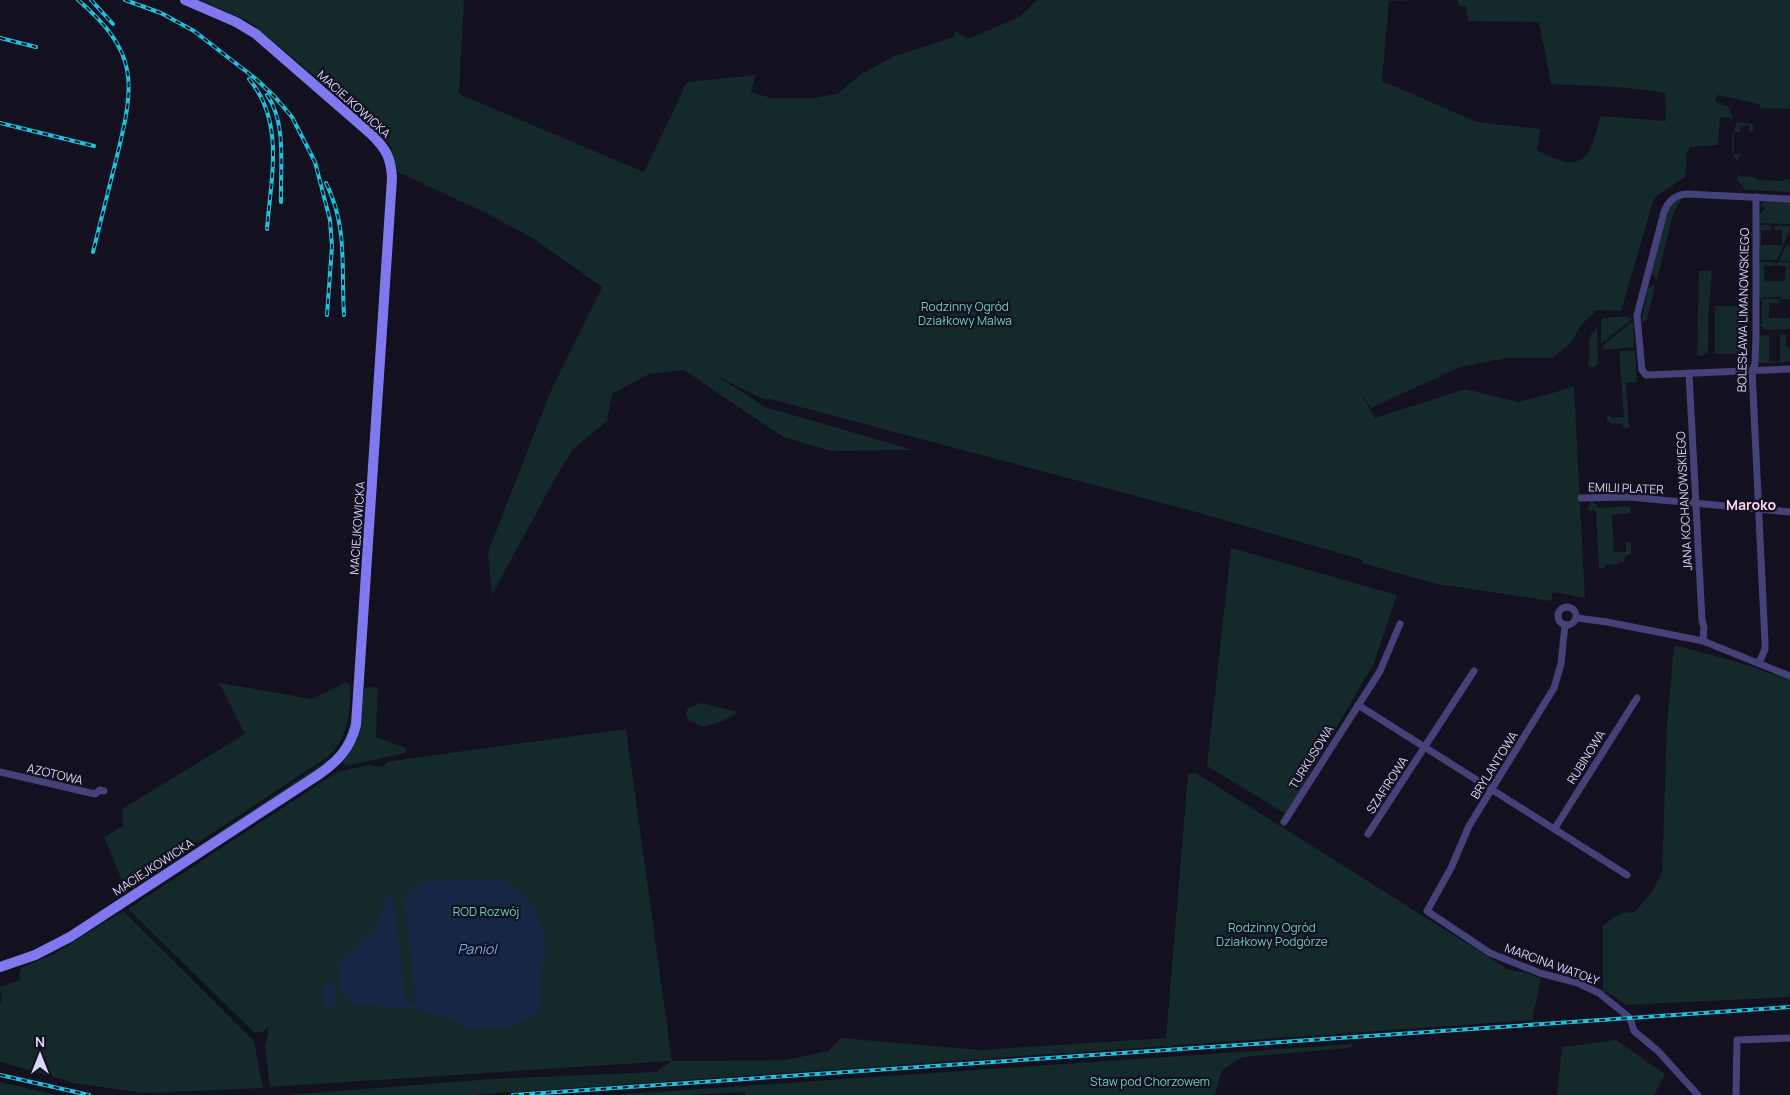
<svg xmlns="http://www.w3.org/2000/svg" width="1790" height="1095" viewBox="0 0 1790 1095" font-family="Manrope,sans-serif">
<rect width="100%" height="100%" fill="#131020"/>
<g fill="#142929">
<path d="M 200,0 L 464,0 L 459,94 L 644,172 L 687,82 L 756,75 L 751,92 L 771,98 L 812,98 L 837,94 L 861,74 L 895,56 L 954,37 L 955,31 L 968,39 L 1019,17 L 1037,0 L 1418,0 L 1389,1 L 1382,81 L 1477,122 L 1540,129 L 1537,150 C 1581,175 1591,160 1600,116 L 1666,121 L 1665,93 C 1626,86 1590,86 1551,84 L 1539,22 L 1468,21 L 1466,6 L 1459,6 L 1457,0 L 1790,0 L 1790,109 L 1760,108 L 1759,104 L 1717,95 L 1715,101 L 1729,107 L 1733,118 L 1720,117 L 1718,145 L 1689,147 L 1689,151 L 1687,151 L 1685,177 L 1654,198 L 1621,311 L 1597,310 L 1583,323 L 1569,345 L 1552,358 L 1507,358 L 1460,367 L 1371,408 L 1359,390 L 1375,418 L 1465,389 L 1518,402 L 1556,392 L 1574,386 L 1585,598 L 1553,592 L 1551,601 L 1437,584 L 1362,563 L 1363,560 L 1196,512 L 770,399 L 765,400 L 717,376 L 765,407 L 914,450 L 831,451 L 783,437 L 684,370 L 649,374 L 612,394 L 607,421 L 573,449 L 552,484 L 492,595 L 488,552 L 550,393 L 602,287 L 534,239 L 488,214 L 398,172 L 391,147 L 374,126 L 250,22 Z"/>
<path d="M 1737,122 L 1754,124 L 1753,131 L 1749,132 L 1749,125 L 1740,126 L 1740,132 L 1734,132 L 1734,154 L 1741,154 L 1737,162 C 1730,150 1731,135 1737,122 Z"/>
<polygon points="1738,164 1738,176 1756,177 1756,180 1784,181 1785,179 1790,179 1790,192 1745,190 1737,179"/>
<polygon points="1681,198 1680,202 1673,214 1657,280 1652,273 1667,210 1675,201"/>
<polygon points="1765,201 1790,202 1790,224 1758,223 1758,216 1764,210 1764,206 1759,206"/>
<polygon points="1757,225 1770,225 1772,230 1761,230 1761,245 1782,245 1782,230 1774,230 1774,226 1790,226 1790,230 1777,260 1757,260 1760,258 1760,252 1757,249"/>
<rect x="1739" y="243" width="4" height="50"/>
<polygon points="1787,244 1790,247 1790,261 1779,261"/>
<polygon points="1758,262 1775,262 1775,266 1764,266 1765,281 1785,281 1786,266 1777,266 1777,262 1790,262 1790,299 1781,299 1781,297 1757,298"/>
<polygon points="1699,271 1712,271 1709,304 1708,352 1701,356 1697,355"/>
<polygon points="1655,284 1647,320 1642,322 1642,318 1648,288"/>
<polygon points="1760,299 1780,299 1780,303 1769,303 1769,318 1790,318 1790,329 1766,330 1763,329 1763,327 1758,324 1762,324 1762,301"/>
<rect x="1715" y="306" width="32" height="48"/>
<polygon points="1626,316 1632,319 1601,344 1601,321 1603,318"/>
<polygon points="1633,321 1634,347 1603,350 1603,345"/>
<polygon points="1597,326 1598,363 1595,367 1589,367 1588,359 1590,359 1589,342 1592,332 1594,332"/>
<polygon points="1780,334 1786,335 1786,346 1790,347 1790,362 1776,363 1780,361"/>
<polygon points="1765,335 1774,336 1769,336 1769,361 1775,361 1775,363 1758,363 1759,336"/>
<polygon points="1619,351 1635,351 1637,382 1626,383 1629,428 1622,427 1622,424 1609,423 1607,420 1607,417 1611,415 1611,418 1624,417"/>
<polygon points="1592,501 1599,508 1630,506 1630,513 1612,515 1614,552 1626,552 1626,542 1631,542 1631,554 1624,557 1624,562 1618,562 1618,564 1605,565 1605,568 1599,568 1596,511 1589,511 1588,509 1590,503"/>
<polygon points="1231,548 1397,595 1374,663 1286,814 1207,766"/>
<polygon points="1674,645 1738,662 1790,680 1790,997 1626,1005 1616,997 1603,991 1603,925 1621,913 1635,912 1651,893 1662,872 1667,724"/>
<path d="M 347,682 L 351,686 C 349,712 349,737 329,756 L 126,890 L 104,837 L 123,826 L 122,809 L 245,734 L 219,683 L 312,699 Z"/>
<polygon points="378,687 376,737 405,748 406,753 345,766 343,763 358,736 361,722 364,688"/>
<path d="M 353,699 L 351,731 L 338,753 L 319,769 L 145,883 L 143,883 L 331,758 C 349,742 351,722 353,699 Z"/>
<polygon points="701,703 738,712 723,721 703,727 688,720 686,714 688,708"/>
<polygon points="626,729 672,1061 786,1060 828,1051 841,1038 981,1050 1166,1038 1188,774 1196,773 1509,970 1528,973 1541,979 1533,1014 1533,1020 472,1095 285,1095 492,1079 656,1072 671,1061 270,1087 265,1047 269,1027 262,1032 254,1032 128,909 339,771 370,765 382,767 388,762 406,759"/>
<polygon points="123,911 254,1041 263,1088 144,1093 74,1083 0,1062 0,1003 2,1003 0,987 21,980 19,972 21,971 20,968 54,954"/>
<polygon points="1616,1040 1665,1074 1654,1095 1557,1095 1562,1047"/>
<polygon points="1354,1044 1350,1048 1242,1057 1222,1070 1215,1095 745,1095 745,1092 691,1095 612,1095"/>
<polygon points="0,1082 57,1095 0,1095"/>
</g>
<g fill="#162645">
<polygon points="499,879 521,892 537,916 547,944 541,970 540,1013 513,1027 468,1029 449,1019 416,1009 353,1004 341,993 338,978 339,966 346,956 376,927 385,898 393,898 406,1000 408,1003 413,1004 415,1002 404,900 422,882"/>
<path d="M 330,979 C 337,988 337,996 336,1007 L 324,1007 L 322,990 Z"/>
</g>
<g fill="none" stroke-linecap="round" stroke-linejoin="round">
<g stroke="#454179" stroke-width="7">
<polyline points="1756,197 1756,334 1755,364 1752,370 1765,643 1765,649 1759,663"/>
<path d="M 1790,199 L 1686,194 C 1675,195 1668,201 1664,212 L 1637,315 L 1642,370 L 1646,375 L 1790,369"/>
<polyline points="1689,373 1702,620 1704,627 1703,641"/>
<polyline points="1581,498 1629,497 1790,512"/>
<circle cx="1567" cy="616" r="9"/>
<polyline points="1577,618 1607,622 1703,641 1790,676"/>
<polyline points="1565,625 1561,664 1554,688 1469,826 1451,868 1427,911 1490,953 1540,973 1578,983 1599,993 1630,1018 1634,1031 1658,1051 1698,1095"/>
<polyline points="1358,705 1627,875"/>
<polyline points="0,772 95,794 100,790 104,791"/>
<polyline points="1284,822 1380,671 1400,624"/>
<polyline points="1555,828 1637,698"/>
<polyline points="1368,834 1474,671"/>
<polyline points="1736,1095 1737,1040 1790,1038"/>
</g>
<path stroke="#7f78ee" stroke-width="10" d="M 0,967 L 35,955 L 70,937 L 318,775 C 337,762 350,749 356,725 L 392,178 C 391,157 386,149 371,134 L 256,34 L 236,22 L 185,0"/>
<defs>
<g id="rail">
<path d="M 78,0 C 139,52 135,83 117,156 C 109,188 101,220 93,252"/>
<polyline points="91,0 113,24"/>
<polyline points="125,0 161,13 194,31 256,79 275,97 292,117 315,162 330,220 332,246 327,315"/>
<polyline points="0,38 36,47"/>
<path d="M 249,79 C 285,122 271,177 267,229"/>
<path d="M 267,95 C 287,123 280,168 281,202"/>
<polyline points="0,123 94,146"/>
<path d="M 326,183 C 348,227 341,268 344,315"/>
<polyline points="0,1075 89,1095"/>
<polyline points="513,1095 1790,1007"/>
</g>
</defs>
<use href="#rail" stroke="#1cc3de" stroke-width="4"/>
<use href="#rail" stroke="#131020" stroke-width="2" stroke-dasharray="5.5" stroke-linecap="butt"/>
</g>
<g text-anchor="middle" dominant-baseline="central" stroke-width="4.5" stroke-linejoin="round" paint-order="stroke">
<g font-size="12" fill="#dad5fa" stroke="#131020">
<text transform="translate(354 104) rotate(42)">MACIEJKOWICKA</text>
<text transform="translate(1743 310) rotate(-89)">BOLESŁAWA LIMANOWSKIEGO</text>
<text transform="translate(1626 488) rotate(2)">EMILII PLATER</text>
<text transform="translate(1684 501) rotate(-93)">JANA KOCHANOWSKIEGO</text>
<text transform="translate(357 528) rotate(-86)">MACIEJKOWICKA</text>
<text transform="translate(1311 757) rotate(-58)">TURKUSOWA</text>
<text transform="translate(1586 757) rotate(-58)">RUBINOWA</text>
<text transform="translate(1494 765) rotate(-58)">BRYLANTOWA</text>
<text transform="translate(55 774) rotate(13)">AZOTOWA</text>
<text transform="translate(1387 785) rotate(-57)">SZAFIROWA</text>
<text transform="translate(153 867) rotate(-33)">MACIEJKOWICKA</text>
<text transform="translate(1552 964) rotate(20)">MARCINA WATOŁY</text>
</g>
<g font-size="12" fill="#6ad0ba" stroke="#131020">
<text x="965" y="306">Rodzinny Ogród<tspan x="965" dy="14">Działkowy Malwa</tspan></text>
<text x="486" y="911">ROD Rozwój</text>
<text x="1272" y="927">Rodzinny Ogród<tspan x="1272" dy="14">Działkowy Podgórze</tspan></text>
<text x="1150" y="1081">Staw pod Chorzowem</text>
</g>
<g font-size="14" font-weight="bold" fill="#fad6ec" stroke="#131020">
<text x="1751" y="504">Maroko</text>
</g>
<g font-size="14" font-style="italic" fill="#70aeed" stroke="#131020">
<text x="477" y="948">Paniol</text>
</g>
</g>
<g transform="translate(40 1055)" stroke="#131020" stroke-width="4" paint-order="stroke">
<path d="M0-4L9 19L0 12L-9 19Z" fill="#dad5fa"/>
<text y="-8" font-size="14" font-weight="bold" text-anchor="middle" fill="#dad5fa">N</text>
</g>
</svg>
